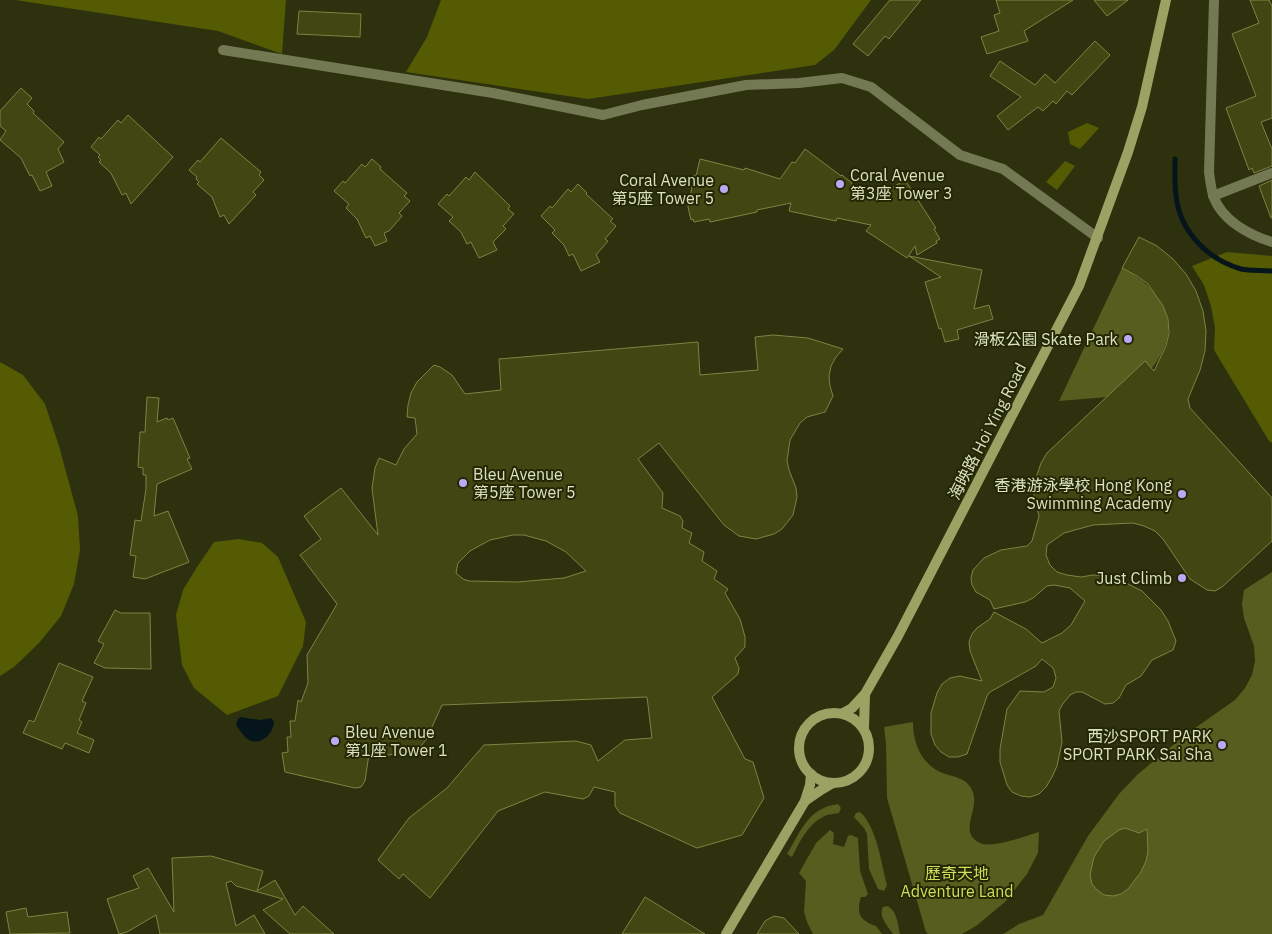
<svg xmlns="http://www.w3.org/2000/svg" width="1272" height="934" viewBox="0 0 1272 934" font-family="'IBM Plex Sans','Noto Sans TC',sans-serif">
<rect width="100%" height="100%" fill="#2d310e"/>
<g fill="#565d1e">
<path d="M 1122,268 C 1164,289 1186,329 1151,369 L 1144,362 L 1107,397 L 1059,401 Z"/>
<polygon points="1272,572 1272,934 1003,934 1019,924 1043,915 1088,836 1119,794 1137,775 1185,735 1235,700 1245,688 1252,675 1255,661 1254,646 1244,618 1242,604 1244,590"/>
<path d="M 913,722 C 913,744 922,766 945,774 C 955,777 965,778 971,788 C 983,807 956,831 980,843 C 992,849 1025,836 1039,832 L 1038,853 L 1027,874 L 1005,902 L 976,926 L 962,934 L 928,934 L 926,932 L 887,798 L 886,743 L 884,727 Z"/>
<path d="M 838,804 L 841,808 L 839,813 C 835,814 831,814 827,815 C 809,822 800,841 792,857 L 787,854 C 801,831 808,808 838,804 Z"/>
<path d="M 860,812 C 877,827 881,863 887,885 L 884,891 L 878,889 L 869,869 L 867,834 L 864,828 L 854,817 L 856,813 Z"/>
<path d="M 830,830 L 834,833 L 833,844 L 844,847 L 848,836 L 851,835 L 858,838 L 860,871 L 868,894 L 865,897 L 861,897 C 856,913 860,921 876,926 L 882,934 L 813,934 L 807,922 L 804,912 L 806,881 L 799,873 L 816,843 Z"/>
<path d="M 887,906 C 897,910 898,925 900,934 L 893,934 C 888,926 878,917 883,907 Z"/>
</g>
<g fill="#545b03">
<polygon points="15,0 286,0 282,54 218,31"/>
<polygon points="441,0 871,0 834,50 815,65 588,99 406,72 427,37"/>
<polygon points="1087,123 1099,128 1080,149 1070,144 1068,132"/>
<polygon points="1065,161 1075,166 1057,190 1046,182"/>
<polygon points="1227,252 1272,256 1272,443 1269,441 1214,350 1215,328 1211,306 1204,285 1192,266"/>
<polygon points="0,362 23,375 45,404 59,446 78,516 80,550 74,584 61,616 39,643 14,667 0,676"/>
<polygon points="239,539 262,543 278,557 306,622 303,646 278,696 227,715 194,688 182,665 176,615 183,590 197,567 214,542"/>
</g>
<path fill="#06141c" d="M 240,717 L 260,720 L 271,718 L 274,722 C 273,733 262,746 249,740 C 244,737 239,729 236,725 L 238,719 Z"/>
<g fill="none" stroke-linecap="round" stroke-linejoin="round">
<path stroke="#06141c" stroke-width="5" d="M 1175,159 C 1175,173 1174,188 1177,202 C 1183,235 1210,260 1241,269 C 1250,271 1262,270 1272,271"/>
</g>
<g fill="#414613" stroke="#7c8542" fill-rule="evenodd">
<polygon points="890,0 921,0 889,39 885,36 868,56 853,44"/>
<polygon points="996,0 1073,0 1024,31 1028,41 987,54 981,37 999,31 994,15 1000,13"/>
<polygon points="1094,0 1128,0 1107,16"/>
<polygon points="1250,0 1269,0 1272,6 1272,118 1261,122 1272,149 1272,166 1254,173 1252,168 1249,170 1226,108 1256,96 1232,34 1259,23"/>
<polygon points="299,11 361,14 360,37 297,34"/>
<polygon points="1095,41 1110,55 1072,95 1067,91 1056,104 1053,101 1043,111 1038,107 1008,130 997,116 1021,97 990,76 1000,61 1035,85 1045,74 1055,83"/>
<polygon points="21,88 32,98 27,104 34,111 33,113 64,142 58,149 64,162 46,172 52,186 40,191 32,175 30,176 21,158 0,140 6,131 0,126 0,111"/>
<polygon points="128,115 173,157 131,204 126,193 122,195 111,173 99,162 101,160 98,157 100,155 91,147 99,137 101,139 118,120 121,123"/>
<polygon points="221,138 261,172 259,175 264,180 253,192 256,195 229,224 224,215 220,217 212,197 197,184 199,182 196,179 197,177 189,170 198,160 200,162"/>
<polygon points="805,149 841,176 842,175 852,183 851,184 869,198 889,186 890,189 905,180 936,228 934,229 940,239 936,241 937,243 917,255 915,246 907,258 866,231 871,225 837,218 836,221 789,211 791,203 757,210 757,212 710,222 709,219 694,222 693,219 691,220 688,207 692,187 691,187 694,175 696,176 700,159 744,170 745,168 780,179 792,162 795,163"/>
<polygon points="372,159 381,167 380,169 407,193 404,196 410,201 399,213 402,216 389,231 384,233 387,241 375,246 370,236 366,238 357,219 346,208 349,204 334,191 343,181 345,183 362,164 365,167"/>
<polygon points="475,172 510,206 508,209 514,214 503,226 506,229 493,242 497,250 479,258 471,242 467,244 461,232 449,221 453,217 438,204 447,194 449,196 466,177 469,180"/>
<polygon points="1272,180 1272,218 1271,218 1259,186"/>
<polygon points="578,184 587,193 586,194 613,219 610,221 616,226 605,239 608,241 596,255 600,262 581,271 573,254 569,256 564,245 552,233 555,230 541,216 550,206 552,208 568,189 571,192"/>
<polygon points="1139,237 1157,246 1173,259 1186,274 1196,291 1203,311 1206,331 1205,351 1200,370 1188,399 1190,408 1272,498 1272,541 1222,587 1215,591 1207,590 1190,579 1163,539 1155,531 1144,526 1133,523 1093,525 1064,533 1047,545 1046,555 1050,565 1057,572 1067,575 1081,577 1093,575 1106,576 1118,579 1142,591 1161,610 1168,621 1176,641 1173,650 1152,660 1141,676 1126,685 1119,698 1113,703 1105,704 1082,692 1076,692 1070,695 1062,705 1059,711 1062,742 1057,766 1052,777 1046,787 1039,794 1030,797 1021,796 1012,792 1007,785 1000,762 1000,749 1007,709 1020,691 1044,692 1053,687 1056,678 1054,670 1052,667 1042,659 1036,666 990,692 987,696 967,754 958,757 949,757 941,752 935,745 931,734 931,713 937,693 942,684 950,678 960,676 982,681 970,651 969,642 972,634 977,628 990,619 994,612 1026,629 1042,643 1062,633 1071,625 1085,601 1070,588 1054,585 1047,586 1033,598 1025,602 994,609 990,600 976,592 972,585 971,578 973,570 984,558 1001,550 1027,546 1032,541 1039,516 1034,495 1034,484 1041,463 1047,453 1145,361 1154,371 1166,346 1169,333 1168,319 1163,306 1148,284 1137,276 1122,268"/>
<polygon points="909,256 982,270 974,309 989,305 993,319 957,330 959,339 945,342 941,328 939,329 925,282 941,277"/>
<path d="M 773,335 L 808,338 L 843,349 L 836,357 L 831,366 L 829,376 L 830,386 L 833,396 L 825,412 L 807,417 L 800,423 L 790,440 L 787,461 L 789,470 L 796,488 L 797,497 L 793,515 L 782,529 L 774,534 L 756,539 L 739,536 L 724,525 L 659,443 L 638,459 L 663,493 L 662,508 L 680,516 L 683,521 L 682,528 L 692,533 L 689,543 L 704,552 L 702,561 L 717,571 L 714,579 L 728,589 L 725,593 L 740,619 L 745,637 L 745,647 L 735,658 L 739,668 L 738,674 L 712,697 L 745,759 L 753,762 L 764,798 L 742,835 L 697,848 L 620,813 L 615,806 L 615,792 L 594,787 L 589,796 L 583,799 L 545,792 L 498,811 L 430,898 L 403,874 L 399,879 L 378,860 L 409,818 L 447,788 L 484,745 L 576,741 L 591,745 L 598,761 L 625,740 L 652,738 L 647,697 L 442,705 L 426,740 L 420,747 L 412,751 L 383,756 L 369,754 L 365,781 L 361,787 L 355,788 L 285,772 L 282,753 L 288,752 L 287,737 L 291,737 L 290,721 L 295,721 L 298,700 L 301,702 L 308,683 L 307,655 L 337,604 L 300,555 L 321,539 L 304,516 L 341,488 L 378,535 L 372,488 L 375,468 L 379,458 L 396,465 L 404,449 L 417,434 L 415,418 L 407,417 L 408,405 L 411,393 L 417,382 L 434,365 L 440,367 L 452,375 L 465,394 L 501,390 L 499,359 L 698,342 L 700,375 L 758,370 L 755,337 ZM 513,535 L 524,535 L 546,541 L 566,552 L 586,571 L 564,578 L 517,582 L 469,581 L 463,579 L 456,573 L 458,563 L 470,551 L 490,540 Z"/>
<polygon points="147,397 159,398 157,422 167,418 168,420 173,418 190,458 187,459 192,469 157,484 154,516 168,511 189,562 145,579 133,577 136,556 130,555 135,520 141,521 146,489 146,475 143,475 143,468 138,467 140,432 145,432"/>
<polygon points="115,610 121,613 150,613 151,669 105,668 94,663 104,644 98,641"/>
<polygon points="59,663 93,677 82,701 86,703 79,720 82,722 77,733 94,740 89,753 65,743 62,749 23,733 29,720 34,722"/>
<polygon points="1125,828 1139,833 1147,829 1148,851 1146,861 1141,872 1128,889 1121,894 1113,896 1104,895 1097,890 1092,884 1090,875 1094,857 1104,841 1119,830"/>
<polygon points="211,856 263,871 257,891 275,880 295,915 303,906 334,934 290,934 263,910 283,899 236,886 231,881 226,883 236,926 254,915 265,934 160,934 156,915 127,932 119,934 107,899 139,888 133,876 148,868 174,912 172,858"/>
<polygon points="645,897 705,934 622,934"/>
<polygon points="26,908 28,917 67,912 70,933 10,934 6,912"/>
<polygon points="774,916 784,918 799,934 757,934 765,921"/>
</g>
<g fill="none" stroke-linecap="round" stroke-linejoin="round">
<g stroke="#737952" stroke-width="10">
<path d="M 1214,0 L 1209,172 C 1210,180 1211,188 1213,195 C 1221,220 1249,235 1272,242"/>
<polyline points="223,50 493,93 603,115 642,105 746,85 799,83 842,78 871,87 960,155 1003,169 1098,238"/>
<polyline points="1213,196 1272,173"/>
</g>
<g stroke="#9aa364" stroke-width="10">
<circle cx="834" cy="748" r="35"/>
<polyline points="843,713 852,708 865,694 898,636 1079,286 1128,152 1142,107 1166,0"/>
<polyline points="864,727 865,695"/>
<polyline points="805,801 821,790 833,783"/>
<polyline points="726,934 805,801 810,785 811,774"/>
</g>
</g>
<g fill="#bca9f5" stroke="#232704" stroke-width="2">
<circle cx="840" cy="184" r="5"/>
<circle cx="724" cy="189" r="5"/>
<circle cx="1128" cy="339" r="5"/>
<circle cx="463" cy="483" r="5"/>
<circle cx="1182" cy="494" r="5"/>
<circle cx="1182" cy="578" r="5"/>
<circle cx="335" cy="741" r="5"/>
<circle cx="1222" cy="745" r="5"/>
</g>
<g text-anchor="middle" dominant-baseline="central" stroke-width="4" stroke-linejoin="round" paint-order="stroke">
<g font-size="16" fill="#dce1c0" stroke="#232704" text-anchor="end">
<text x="850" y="175" text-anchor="start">Coral Avenue<tspan x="850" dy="18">第3座 Tower 3</tspan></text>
<text x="714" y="180">Coral Avenue<tspan x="714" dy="18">第5座 Tower 5</tspan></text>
<text x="1118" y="339">滑板公園 Skate Park</text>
<text x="473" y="474" text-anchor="start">Bleu Avenue<tspan x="473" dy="18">第5座 Tower 5</tspan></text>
<text x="1172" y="485">香港游泳學校 Hong Kong<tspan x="1172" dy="18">Swimming Academy</tspan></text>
<text x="1172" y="578">Just Climb</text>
<text x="345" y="732" text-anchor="start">Bleu Avenue<tspan x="345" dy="18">第1座 Tower 1</tspan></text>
<text x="1212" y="736">西沙SPORT PARK<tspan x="1212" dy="18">SPORT PARK Sai Sha</tspan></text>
</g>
<g font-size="16" fill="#dce1c0" stroke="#232704">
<text transform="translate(987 431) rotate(-63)">海映路 Hoi Ying Road</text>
</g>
<g font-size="16" fill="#d0df5a" stroke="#232704">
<text x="957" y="873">歷奇天地<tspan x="957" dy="18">Adventure Land</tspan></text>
</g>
</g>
</svg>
